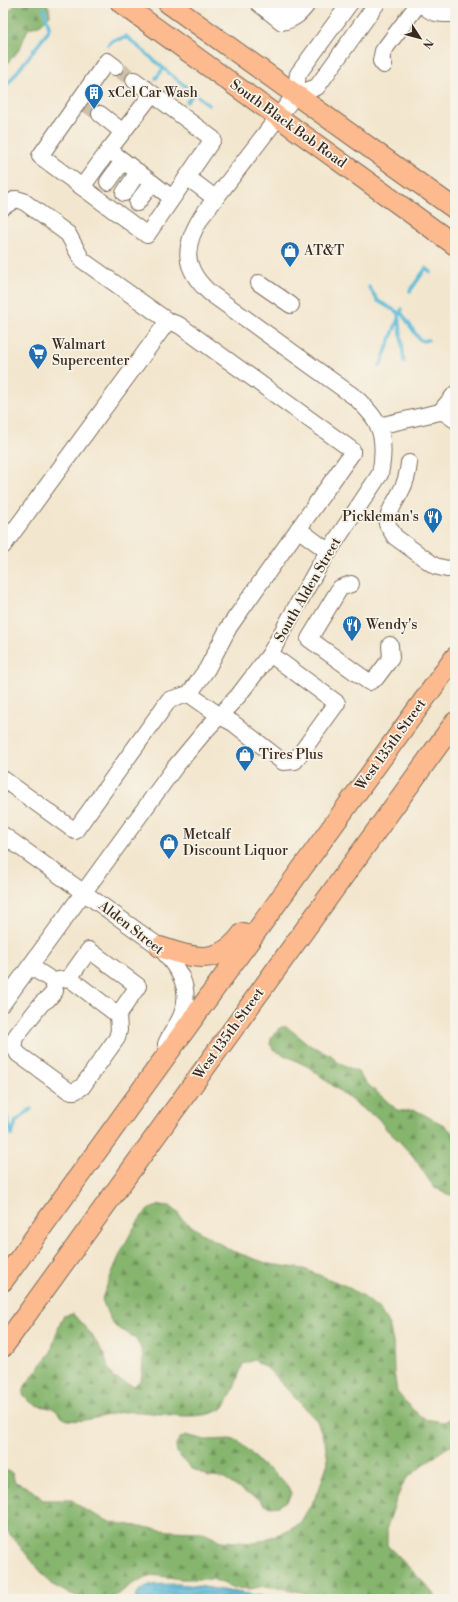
<svg xmlns="http://www.w3.org/2000/svg" width="458" height="1602" viewBox="0 0 458 1602" font-family="'Libre Bodoni',serif">
<defs>
<pattern id="forest-firs" width="22" height="20" patternUnits="userSpaceOnUse"><rect width="22" height="20" fill="#86b56e"/><path d="M5 1l3.5 6h-7zM16 11l3.5 6h-7z" fill="#6f935a"/></pattern>
<pattern id="water-rules" width="6" height="5" patternUnits="userSpaceOnUse"><rect width="6" height="5" fill="#5bbbd9"/><path d="M0 2.5h6" fill="none" stroke="#4c98af"/></pattern>
</defs>
<rect width="100%" height="100%" fill="#f7f3e8"/>
<filter id="ink" filterUnits="userSpaceOnUse"><feTurbulence type="fractalNoise" baseFrequency=".025" numOctaves="2"/><feDisplacementMap in="SourceGraphic" scale="8" xChannelSelector="R" yChannelSelector="G"/><feConvolveMatrix kernelMatrix="1 2 1 2 8 2 1 2 1" color-interpolation-filters="sRGB"/></filter>
<filter id="wash" filterUnits="userSpaceOnUse"><feTurbulence type="fractalNoise" baseFrequency=".012" numOctaves="4" result="noise"/><feDisplacementMap in="SourceGraphic" scale="16" xChannelSelector="R" yChannelSelector="G"/><feGaussianBlur stdDeviation="0.9" result="paint"/><feColorMatrix in="noise" values="0 0 0 0 0 0 0 0 0 0 0 0 0 0 0 0 0 1.4 0 .05"/><feComposite in="paint" operator="in"/></filter>
<g filter="url(#wash)">
<rect width="100%" height="100%" fill="#f3e6ce"/>
<g fill="url(#forest-firs)" stroke="#607046">
<polygon points="27,3 46,3 49,7 50,15 41,24 28,29 19,50 3,68 3,18 15,5 24,5"/>
<polygon points="281,1027 287,1027 311,1046 331,1055 336,1061 358,1072 363,1080 397,1110 405,1111 415,1110 444,1125 455,1135 455,1196 444,1193 433,1186 413,1156 400,1142 387,1130 378,1118 364,1110 309,1067 274,1050 270,1044 272,1036"/>
<path d="M 160,1205 L 170,1206 L 177,1212 L 183,1220 L 200,1232 L 232,1251 L 269,1264 L 304,1269 L 346,1286 L 364,1297 L 380,1310 L 389,1325 L 393,1342 L 394,1372 L 397,1392 L 412,1409 L 424,1419 L 444,1422 L 455,1416 L 455,1442 L 432,1458 L 405,1480 L 396,1500 L 387,1527 L 387,1545 L 423,1582 L 438,1599 L 319,1599 L 301,1592 L 286,1589 L 264,1586 L 250,1589 L 235,1588 L 212,1579 L 182,1579 L 152,1575 L 137,1581 L 115,1596 L 107,1599 L 81,1599 L 79,1597 L 66,1592 L 51,1584 L 3,1526 L 3,1469 L 12,1473 L 15,1482 C 26,1486 34,1491 43,1500 L 72,1500 L 85,1510 L 110,1522 L 169,1531 L 201,1532 L 221,1541 L 255,1543 L 282,1533 L 300,1523 L 318,1493 L 328,1462 L 325,1441 L 317,1421 L 268,1369 L 254,1360 L 243,1364 C 239,1373 229,1404 223,1408 C 196,1425 152,1409 123,1412 C 105,1414 87,1423 68,1420 C 62,1419 59,1413 54,1409 C 51,1408 48,1408 45,1407 C 35,1406 28,1402 23,1394 L 25,1386 L 51,1352 L 55,1337 L 63,1316 L 73,1314 L 91,1334 L 105,1356 L 108,1368 L 113,1378 L 134,1386 L 141,1380 C 143,1364 146,1348 132,1336 C 128,1332 121,1331 116,1327 C 109,1320 105,1307 102,1299 C 110,1276 131,1224 148,1210 C 151,1208 156,1207 160,1205 Z"/>
<polygon points="185,1435 206,1440 230,1439 238,1441 253,1455 261,1465 270,1470 290,1488 291,1494 287,1501 279,1506 271,1507 264,1505 259,1499 248,1494 223,1478 209,1477 191,1468 177,1453 176,1446 179,1439"/>
</g>
<path fill="url(#water-rules)" stroke="#4b727c" d="M 176,1584 L 190,1585 L 282,1599 L 135,1599 C 139,1581 162,1585 176,1584 Z"/>
<g fill="none" stroke-linecap="round" stroke-linejoin="round">
<g stroke="#5bbbd9" stroke-width="3.5">
<polyline points="127,37 169,73 209,105"/>
<polyline points="108,45 113,40 126,38 126,36"/>
<polyline points="156,78 163,69"/>
<polyline points="3,90 48,32 49,26 44,9"/>
<polyline points="187,102 194,93"/>
<polyline points="369,287 378,301 399,313 401,312 419,339 423,341 428,340"/>
<polyline points="410,291 426,268 431,272"/>
<polyline points="399,316 404,362"/>
<polyline points="380,366 402,309"/>
<polyline points="3,1103 12,1135"/>
<polyline points="12,1135 16,1121 31,1109"/>
</g>
</g>
</g>
<g filter="url(#ink)">
<g fill="none" stroke-linecap="round" stroke-linejoin="round">
<g stroke="#cec0ab" stroke-width="16" stroke-dasharray="16 8" stroke-linecap="butt">
<polyline points="115,67 134,80"/>
<polyline points="87,105 100,114"/>
</g>
<defs>
<g id="minor">
<path d="M 258,3 L 282,22 C 295,19 301,13 308,3"/>
<polyline points="266,3 269,6 282,9 293,3"/>
<path d="M 422,3 C 430,15 441,14 455,14"/>
<polyline points="384,65 381,61 383,51 419,3"/>
<polyline points="115,67 107,61 40,156 147,235 187,177 215,198"/>
<polyline points="134,80 213,139 187,177"/>
<polyline points="295,95 317,87 377,3"/>
<polyline points="100,114 123,132"/>
<polyline points="109,150 152,94"/>
<polyline points="108,182 123,161"/>
<polyline points="82,187 109,150 172,198"/>
<polyline points="124,193 138,172"/>
<polyline points="137,203 152,183"/>
<polyline points="3,207 16,199 23,201 68,234 82,260 168,321"/>
<polyline points="259,283 291,305"/>
<polyline points="440,412 455,394"/>
<polyline points="378,426 440,412 445,413 455,420"/>
<path d="M 409,463 C 408,473 406,482 401,491 C 395,503 388,511 387,524 L 395,537 L 435,566 L 447,569 L 455,568"/>
<polyline points="298,529 329,552"/>
<polyline points="3,546 168,321 179,325 352,450 352,453 229,627 207,669 189,694 220,716 233,723 283,762 295,761 337,703 270,654"/>
<polyline points="351,584 340,588 309,639 369,682 376,678 391,658 390,645"/>
<polyline points="3,779 75,831 169,700 189,694"/>
<path d="M 3,835 L 160,947 C 177,968 193,986 182,1014 C 178,1025 170,1034 166,1044"/>
<polyline points="30,966 53,981 69,978 89,950 138,986 118,1015 69,978"/>
<path d="M 53,981 L 55,991 L 48,999 L 42,1003 L 16,1036 C 12,1044 14,1047 18,1054 L 69,1091 L 75,1091 L 82,1087 L 117,1038 L 119,1030 L 118,1015"/>
<path d="M 3,1003 L 175,767 L 205,731 L 238,696 L 270,654 L 319,566 L 380,474 C 383,459 384,439 378,425 C 373,414 364,406 356,398 L 210,293 C 182,268 183,246 202,216 L 295,95 L 298,74 L 350,3"/>
</g>
<g id="major">
<polyline points="121,3 455,245"/>
<polyline points="168,3 455,209"/>
<path d="M 160,947 C 195,959 219,966 243,933"/>
<polyline points="3,1281 455,657"/>
<polyline points="3,1347 455,722"/>
</g>
</defs>
<use href="#minor" stroke="#7b6c5c" stroke-width="18"/>
<use href="#major" stroke="#7b6c5c" stroke-width="22"/>
<use href="#minor" stroke="#fff" stroke-width="16"/>
<use href="#major" stroke="#fcba8e" stroke-width="20"/>
</g>
</g>
<defs>
<symbol id="building-pin" viewBox="-11 -11 22 30"><path d="M0 17L-7.5 6A9.5 9.5 0 1 1 7.5 6Z" fill="#1f6fb2" stroke="#f7f3e8"/><path d="M-4-6H4V6H1V3H-1V6H-4ZM-2.5-4.3h1.7v1.8h-1.7ZM.8-4.3h1.7v1.8H.8ZM-2.5-1h1.7V.8h-1.7ZM.8-1h1.7V.8H.8Z" fill="#fff"/></symbol>
<symbol id="shop-pin" viewBox="-11 -11 22 30"><path d="M0 17L-7.5 6A9.5 9.5 0 1 1 7.5 6Z" fill="#1f6fb2" stroke="#f7f3e8"/><path d="M-5-2.5h2.3a2.7 3.5 0 0 1 5.4 0H5L5.5 6h-11ZM-1.5-2.5h3a1.5 2.3 0 0 0-3 0Z" fill="#fff"/></symbol>
<symbol id="supermarket-pin" viewBox="-11 -11 22 30"><path d="M0 17L-7.5 6A9.5 9.5 0 1 1 7.5 6Z" fill="#1f6fb2" stroke="#f7f3e8"/><path d="M-6-5.5h2.5l.6 2H6L4.5 2H-2.5L-4.4-4H-6ZM-1.5 3.2a1.3 1.3 0 1 0 .1 0ZM3 3.2a1.3 1.3 0 1 0 .1 0Z" fill="#fff"/></symbol>
<symbol id="restaurant-pin" viewBox="-11 -11 22 30"><path d="M0 17L-7.5 6A9.5 9.5 0 1 1 7.5 6Z" fill="#1f6fb2" stroke="#f7f3e8"/><path d="M-5-6h1v4h1v-4h1v4h1v-4h1v5L-1.5 .5V6h-2V.5L-5-1ZM5-6V6H3V1.5H1.5Q1.5-4 5-6Z" fill="#fff"/></symbol>
</defs>
<g fill-rule="evenodd">
<use href="#building-pin" x="83" y="82" width="22" height="30"/>
<use href="#shop-pin" x="279" y="240" width="22" height="30"/>
<use href="#supermarket-pin" x="27" y="342" width="22" height="30"/>
<use href="#restaurant-pin" x="422" y="506" width="22" height="30"/>
<use href="#restaurant-pin" x="341" y="614" width="22" height="30"/>
<use href="#shop-pin" x="234" y="744" width="22" height="30"/>
<use href="#shop-pin" x="158" y="832" width="22" height="30"/>
</g>
<g text-anchor="middle" dominant-baseline="central" stroke-width="3.5" stroke-linejoin="round" paint-order="stroke">
<g font-size="14" fill="#3b2a1e" stroke="#f7f3e8" text-anchor="start">
<text x="108" y="93">xCel Car Wash</text>
<text x="304" y="251">AT&amp;T</text>
<text x="52" y="345">Walmart<tspan x="52" dy="16">Supercenter</tspan></text>
<text x="419" y="517" text-anchor="end">Pickleman's</text>
<text x="366" y="625">Wendy's</text>
<text x="259" y="755">Tires Plus</text>
<text x="183" y="835">Metcalf<tspan x="183" dy="16">Discount Liquor</tspan></text>
</g>
<g font-size="14" fill="#3b2a1e" stroke="#f7f3e8">
<text transform="translate(288 124) rotate(36)">South Black Bob Road</text>
<text transform="translate(308 590) rotate(-60)">South Alden Street</text>
<text transform="translate(391 745) rotate(-54)">West 135th Street</text>
<text transform="translate(131 928) rotate(38)">Alden Street</text>
<text transform="translate(229 1034) rotate(-54)">West 135th Street</text>
</g>
</g>
<rect width="458" height="1602" fill="none" stroke="#f7f3e8" stroke-width="16"/>
<g transform="translate(420 38) rotate(126)" stroke="#f7f3e8" stroke-width="3" paint-order="stroke">
<path d="M0-3L7 15L0 10L-7 15Z" fill="#3b2a1e"/>
<text y="-6" font-size="11" font-weight="bold" text-anchor="middle" fill="#3b2a1e">N</text>
</g>
</svg>
